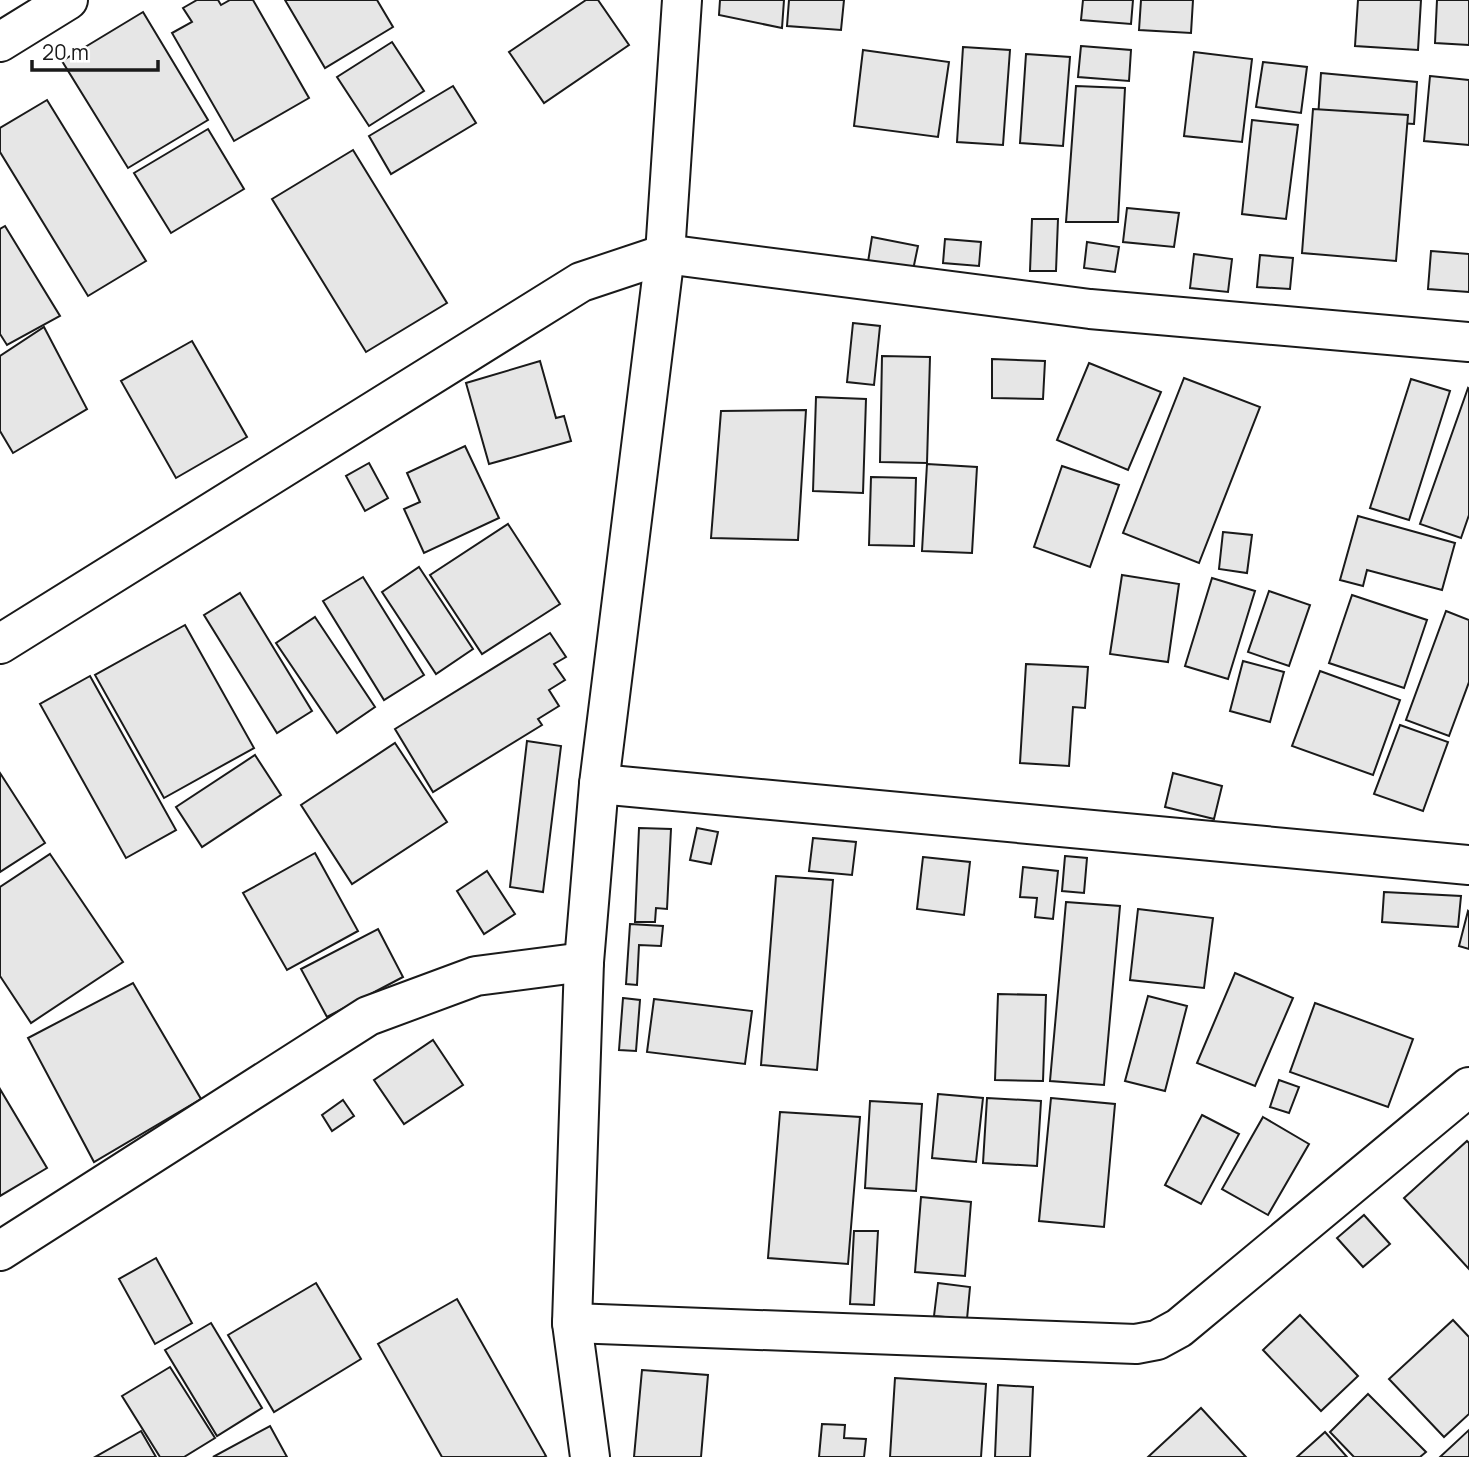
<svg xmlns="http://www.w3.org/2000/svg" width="1469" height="1457" viewBox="0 0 1469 1457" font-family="Manrope,sans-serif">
<rect width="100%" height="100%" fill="#fff"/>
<g fill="#e6e6e6" stroke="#1a1a1a" stroke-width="2">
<polygon points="197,0 218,0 221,5 230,0 253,0 309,98 234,141 172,33 192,22 183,8"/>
<polygon points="285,0 377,0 393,27 325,68"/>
<polygon points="586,0 598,0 629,45 544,103 509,52"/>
<polygon points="720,0 784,0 782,28 719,15"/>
<polygon points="789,0 844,0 841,30 787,26"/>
<polygon points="1083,0 1133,0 1131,24 1081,20"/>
<polygon points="1141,0 1193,0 1191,33 1139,30"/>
<polygon points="1358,0 1421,0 1418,50 1355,46"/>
<polygon points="1437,0 1469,0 1469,45 1435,43"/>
<polygon points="143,12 208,120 128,168 62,61"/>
<polygon points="392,42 424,91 369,126 337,77"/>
<polygon points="1081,46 1131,50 1129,81 1078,77"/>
<polygon points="963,47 1010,50 1003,145 957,142"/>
<polygon points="863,50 949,62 938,137 854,126"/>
<polygon points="1194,52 1252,59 1242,142 1184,136"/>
<polygon points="1026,54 1070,57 1063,146 1020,143"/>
<polygon points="1263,62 1307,67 1301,113 1256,107"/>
<polygon points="1321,73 1417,82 1414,124 1318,118"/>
<polygon points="1430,76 1469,80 1469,145 1424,141"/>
<polygon points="453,86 476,123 391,174 369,136"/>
<polygon points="1076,86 1125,88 1118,222 1066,222"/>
<polygon points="47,100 146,261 88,296 0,152 0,128"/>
<polygon points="1313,109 1408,115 1396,261 1302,253"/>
<polygon points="1252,120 1298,125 1286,219 1242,214"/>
<polygon points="208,129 244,189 171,233 134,173"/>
<polygon points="353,150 447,303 366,352 272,199"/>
<polygon points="1127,208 1179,213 1174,247 1123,242"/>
<polygon points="1032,219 1058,219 1056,271 1030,271"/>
<polygon points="5,226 60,316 7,345 0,334 0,229"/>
<polygon points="872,237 918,246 913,270 868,262"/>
<polygon points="945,239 981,242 979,266 943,263"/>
<polygon points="1087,242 1119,247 1115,272 1084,268"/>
<polygon points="1431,251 1469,254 1469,292 1428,289"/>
<polygon points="1194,254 1232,259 1228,292 1190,288"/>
<polygon points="1260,255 1293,258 1290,289 1257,287"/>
<polygon points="853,323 880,326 874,385 847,382"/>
<polygon points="44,327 87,409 13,453 0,431 0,356"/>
<polygon points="192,341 247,437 176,478 121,381"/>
<polygon points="882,356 930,357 927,463 880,462"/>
<polygon points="992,359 1045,361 1043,399 992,398"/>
<polygon points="540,361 556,418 564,416 571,441 489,464 466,383"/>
<polygon points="1089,363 1161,392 1128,470 1057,440"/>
<polygon points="1184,378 1260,407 1199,563 1123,533"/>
<polygon points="1411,379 1450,391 1409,520 1370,508"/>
<polygon points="1468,388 1469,389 1469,515 1461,538 1420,524"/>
<polygon points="816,397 866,399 863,493 813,491"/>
<polygon points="806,410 798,540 711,538 721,411"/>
<polygon points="465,446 499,518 424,553 404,509 420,502 407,473"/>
<polygon points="369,463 388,498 365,511 346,476"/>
<polygon points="927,464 977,467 972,553 922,551"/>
<polygon points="1062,466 1119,485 1090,567 1034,547"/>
<polygon points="871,477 916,478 914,546 869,545"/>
<polygon points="1358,516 1455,543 1442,590 1367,570 1363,586 1340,580"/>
<polygon points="508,524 560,604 482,654 430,575"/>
<polygon points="1223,532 1252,535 1247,573 1219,569"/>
<polygon points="419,567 473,649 436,674 382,592"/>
<polygon points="1122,575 1179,584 1168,662 1110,654"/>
<polygon points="363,577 424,675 384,700 323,601"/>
<polygon points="1212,578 1255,591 1228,679 1185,666"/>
<polygon points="1269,591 1310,605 1289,666 1248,652"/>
<polygon points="240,593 312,711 277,733 204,615"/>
<polygon points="1352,595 1427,620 1404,688 1329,663"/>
<polygon points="1446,611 1469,620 1469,682 1449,736 1406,720"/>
<polygon points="315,617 375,707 337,733 276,643"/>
<polygon points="185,625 254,748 164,798 95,675"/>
<polygon points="550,633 566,657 554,664 565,680 549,690 559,706 538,719 542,725 433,792 395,729"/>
<polygon points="1243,661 1284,672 1270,722 1230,711"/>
<polygon points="1026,664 1088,667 1085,708 1073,707 1069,766 1020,763"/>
<polygon points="1320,671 1400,700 1373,775 1292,746"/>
<polygon points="90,676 176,830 126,858 40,704"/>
<polygon points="1400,725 1448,742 1423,811 1374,794"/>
<polygon points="527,741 561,746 543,892 510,887"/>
<polygon points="395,743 447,822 352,884 301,805"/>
<polygon points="255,755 281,795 202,847 176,807"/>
<polygon points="0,773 45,843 0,872"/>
<polygon points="1173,773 1222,786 1214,819 1165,807"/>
<polygon points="639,828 671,829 667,909 656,908 655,922 635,922"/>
<polygon points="697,828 718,832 711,864 690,860"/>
<polygon points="813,838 856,842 852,875 809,871"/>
<polygon points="315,853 358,931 287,970 243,893"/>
<polygon points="50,854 123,962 31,1023 0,976 0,887"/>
<polygon points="1065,856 1087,858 1084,893 1062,891"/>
<polygon points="923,857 970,862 964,915 917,909"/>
<polygon points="1023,867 1058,871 1053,919 1035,917 1037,898 1020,897"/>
<polygon points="487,871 515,914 484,934 457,891"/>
<polygon points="776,876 833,880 817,1070 761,1065"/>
<polygon points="1384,892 1461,896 1458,927 1382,922"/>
<polygon points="1066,902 1120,906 1104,1085 1050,1081"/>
<polygon points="1138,909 1213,918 1204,988 1130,980"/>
<polygon points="1468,911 1469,912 1469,949 1459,946"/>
<polygon points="630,924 663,926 661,946 639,945 637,985 626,984"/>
<polygon points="378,929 403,977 327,1017 301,969"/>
<polygon points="1235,973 1293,998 1255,1086 1197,1063"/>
<polygon points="133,983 201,1099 94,1162 28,1038"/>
<polygon points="998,994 1046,995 1043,1081 995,1080"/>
<polygon points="1148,996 1187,1006 1165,1091 1125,1081"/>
<polygon points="623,998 640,1000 636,1051 619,1050"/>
<polygon points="654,999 752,1011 745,1064 647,1052"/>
<polygon points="1315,1003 1413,1039 1388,1107 1290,1072"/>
<polygon points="433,1040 463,1085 404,1124 374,1080"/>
<polygon points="1279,1080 1299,1087 1289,1113 1270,1107"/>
<polygon points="0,1089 47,1168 0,1196"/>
<polygon points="938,1094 983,1098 976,1162 932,1158"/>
<polygon points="987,1098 1041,1101 1037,1166 983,1163"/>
<polygon points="1051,1098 1115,1104 1104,1227 1039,1221"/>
<polygon points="343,1100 354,1116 332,1131 322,1115"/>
<polygon points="870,1101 922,1104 916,1191 865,1188"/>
<polygon points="780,1112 860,1117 848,1264 768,1258"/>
<polygon points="1202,1115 1239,1134 1201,1204 1165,1185"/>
<polygon points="1263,1117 1309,1144 1268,1215 1222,1189"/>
<polygon points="1467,1141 1469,1143 1469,1269 1404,1198"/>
<polygon points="921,1197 971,1202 965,1276 915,1272"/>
<polygon points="1364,1215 1390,1244 1363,1267 1337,1238"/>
<polygon points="854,1231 878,1231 874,1305 850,1304"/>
<polygon points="156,1258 192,1323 155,1344 119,1279"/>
<polygon points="316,1283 361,1359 274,1412 228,1335"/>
<polygon points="938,1283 970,1287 967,1319 934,1316"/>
<polygon points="457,1299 546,1456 544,1457 442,1457 378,1344"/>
<polygon points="1300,1315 1358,1376 1321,1411 1263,1350"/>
<polygon points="1453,1320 1469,1337 1469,1414 1444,1437 1389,1379"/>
<polygon points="211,1323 262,1408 217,1436 165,1350"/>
<polygon points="170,1367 215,1438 184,1457 160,1457 122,1396"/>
<polygon points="642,1370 708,1375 701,1457 634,1457"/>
<polygon points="895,1378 986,1384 981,1457 890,1457"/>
<polygon points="998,1385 1033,1387 1030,1457 995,1457"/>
<polygon points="1368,1394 1426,1452 1420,1457 1354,1457 1330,1432"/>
<polygon points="1201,1408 1246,1457 1148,1457"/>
<polygon points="822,1424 845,1425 844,1438 866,1439 864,1457 819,1457"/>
<polygon points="270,1426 287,1457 213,1457"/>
<polygon points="1469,1430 1469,1457 1440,1457"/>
<polygon points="141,1431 156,1457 95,1457"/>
<polygon points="1325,1432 1347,1457 1297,1457"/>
</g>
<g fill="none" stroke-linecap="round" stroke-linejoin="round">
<defs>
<g id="street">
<polyline points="0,42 68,0"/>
<polyline points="0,644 581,282 665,254 1090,309 1469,342"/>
<polyline points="599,784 1469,865"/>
<polyline points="0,1251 368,1016 476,976 584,962"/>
<polyline points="572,1323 1136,1344 1157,1340 1179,1328 1469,1087"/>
</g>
<polyline id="secondary" points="590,1457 572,1323 584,962 599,784 665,254 682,0"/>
</defs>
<use href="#street" stroke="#1a1a1a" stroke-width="42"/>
<use href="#secondary" stroke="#1a1a1a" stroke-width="42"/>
<use href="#street" stroke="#fff" stroke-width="38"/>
<use href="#secondary" stroke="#fff" stroke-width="38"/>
</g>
<path d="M32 60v10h126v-10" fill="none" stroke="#1a1a1a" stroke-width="3.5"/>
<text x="42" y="60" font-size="21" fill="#1a1a1a" stroke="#ffffff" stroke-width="5" paint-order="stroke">20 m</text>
</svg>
